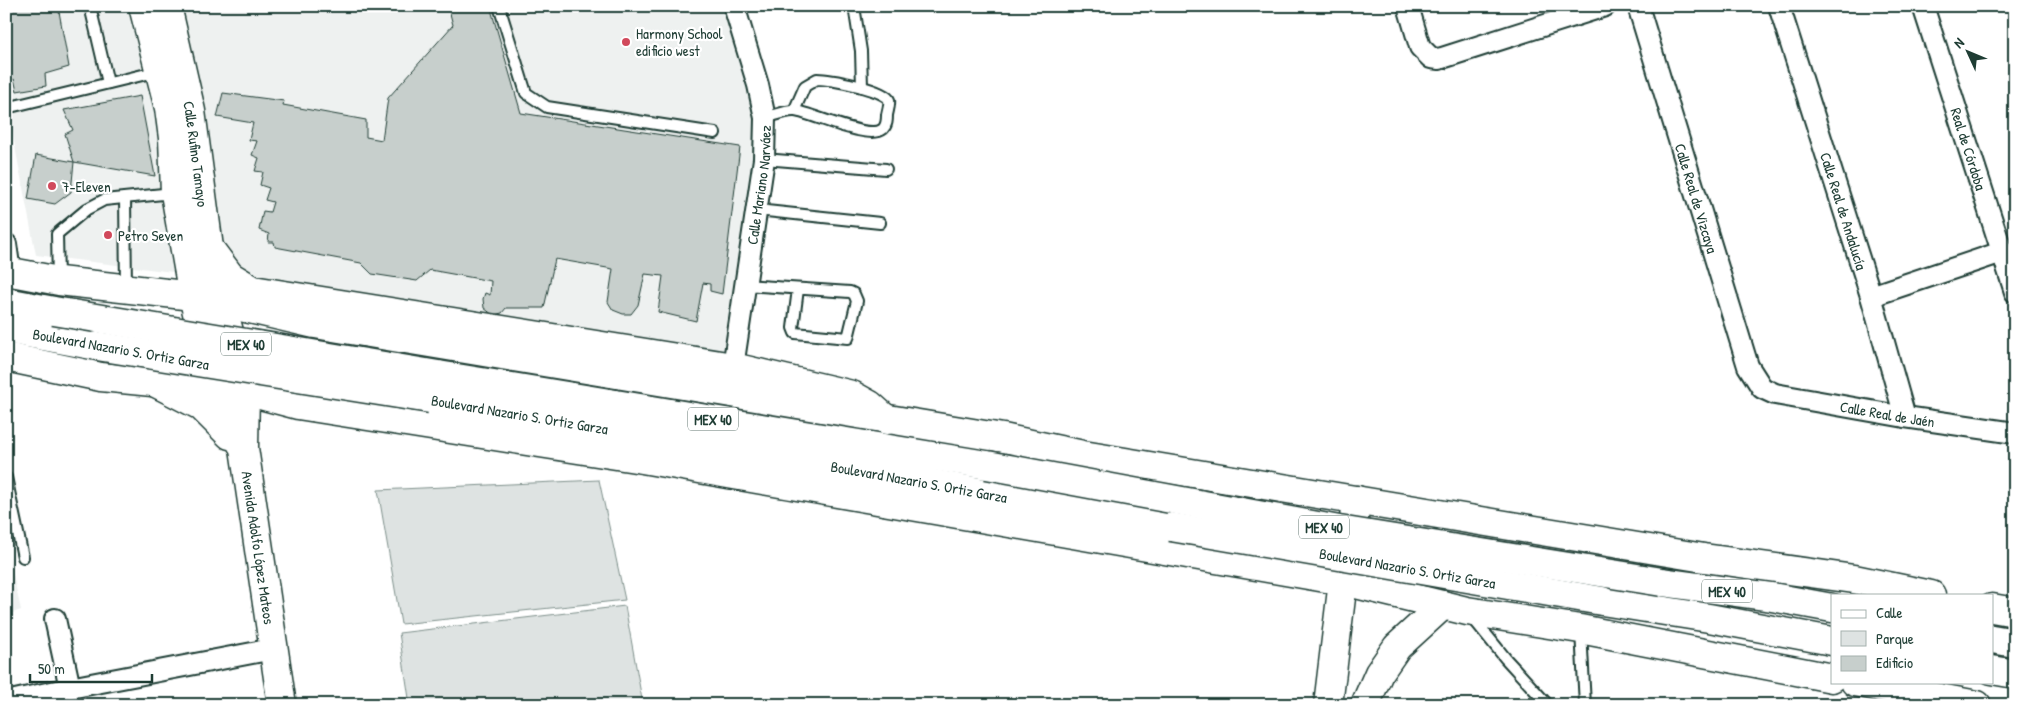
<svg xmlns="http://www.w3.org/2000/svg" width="2021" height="711" viewBox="0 0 2021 711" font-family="'Patrick Hand',sans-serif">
<rect width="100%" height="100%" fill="#fff"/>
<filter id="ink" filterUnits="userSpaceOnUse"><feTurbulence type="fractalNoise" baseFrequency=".02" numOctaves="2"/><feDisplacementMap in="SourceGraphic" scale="10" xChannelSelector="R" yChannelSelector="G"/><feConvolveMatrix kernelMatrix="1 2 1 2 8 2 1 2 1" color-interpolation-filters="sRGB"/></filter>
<g filter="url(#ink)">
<g fill="#eef1f0">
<polygon points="6,6 135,6 170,178 173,272 36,255 6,100"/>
<polygon points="171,6 734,6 767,126 734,363 256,286 215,241"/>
<polygon points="6,543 21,610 6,615"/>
</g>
<g fill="#dee3e2" stroke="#7e908b">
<polygon points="599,480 625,600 401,624 378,490"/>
<polygon points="625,606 643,705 410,705 399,633"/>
</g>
<g fill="#c7cfcc" stroke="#1f3d34">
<polygon points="6,6 58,6 69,67 45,74 46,86 17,91 14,79 6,82"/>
<polygon points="448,6 490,6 521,113 740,147 722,294 710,291 710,284 703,283 696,321 658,312 663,276 645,274 638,305 631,314 623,314 613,310 608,302 613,269 555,259 544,308 506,308 502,313 493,315 484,308 483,299 485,293 490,295 491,281 430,270 417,281 372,274 361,263 275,247 274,242 268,242 269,234 259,230 263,211 270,212 273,202 265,200 269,188 260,185 263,172 255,171 259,158 252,155 257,141 249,140 253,123 217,117 223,93 284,101 283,105 366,120 366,137 382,140 388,98 453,25"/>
<polygon points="140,96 155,176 74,162 65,134 73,130 64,110"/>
<polygon points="36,155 74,162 71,192 55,204 28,199"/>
</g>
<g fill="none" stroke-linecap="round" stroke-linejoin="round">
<defs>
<g id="lane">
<polyline points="90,6 108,83"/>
<polyline points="499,6 526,93 547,107 715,133"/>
<polyline points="854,6 861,51 862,87"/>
<polyline points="6,108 159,71"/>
<path d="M 765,118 C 774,116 786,110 795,111 C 812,113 869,141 883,129 C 887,125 887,120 887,115 C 888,110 890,104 889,100 C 885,89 828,79 817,79 L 805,86 L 794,111"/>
<polyline points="764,159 886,169"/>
<polyline points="125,198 126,288"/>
<polyline points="757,210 880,223"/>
<polyline points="58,280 57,234 87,209 104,200 173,193"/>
<polyline points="745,285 850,292 854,294 857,301 848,338 795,333 793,328 798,289"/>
<polyline points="6,477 23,557"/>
<polyline points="1472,617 1506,659 1548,705"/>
<polyline points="1581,631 1585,705"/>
</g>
<g id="street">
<polyline points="1408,6 1420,47 1431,58 1439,59 1605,6"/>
<path id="s1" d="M 1638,6 L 1748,366 L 1762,388 L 1775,394 L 1905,417 L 2015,433"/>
<path id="s2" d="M 1779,6 L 1871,296 L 1905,417"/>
<path id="s3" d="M 1923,6 L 2015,292"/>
<polyline points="6,244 10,272"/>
<polyline points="1871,296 2002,252"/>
<path id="s4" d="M 733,367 L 764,159 L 765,118 L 758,85 L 734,6"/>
<polyline points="55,619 70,688"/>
<polyline points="6,702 70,688 273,649"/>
</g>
<g id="secondary">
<polyline points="143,6 169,108 173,138 175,193 193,296 215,388 241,443"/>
<path id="s5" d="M 167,6 L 191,111 L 209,248 L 221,302 L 245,391 L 244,448 L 282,705"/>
<polyline points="209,248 230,276 253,290 733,367 852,395 870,405 887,420"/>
<polyline points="156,383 201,406 230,435"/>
<polyline points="1328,705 1343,581 1357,500"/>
<polyline points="1365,705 1379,673 1397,647 1443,605"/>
</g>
<g id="highway">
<polyline points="6,271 59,281 193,296 315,324 1003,438 1083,455 1704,558 1854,579 1931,595"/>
<polyline points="6,302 54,311"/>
<polyline points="6,329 97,346"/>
<polyline points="6,357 101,377 245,391 298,405 642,459 1343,581 1467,611 1580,629 1832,678"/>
<polyline points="438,375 987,465"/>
<path id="s6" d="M 430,399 L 869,472 L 1171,527"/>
<polyline points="1662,582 1772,597 1832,608"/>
<polyline points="1602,601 1709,618 1832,641"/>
<polyline points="1992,608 2015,612"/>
<polyline points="1992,639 2015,643"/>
<polyline points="1992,670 2015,674"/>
<polyline points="1855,682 1977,705"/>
</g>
</defs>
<use href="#lane" stroke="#1f3d34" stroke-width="14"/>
<use href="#street" stroke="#1f3d34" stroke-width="24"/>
<use href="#secondary" stroke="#1f3d34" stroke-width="31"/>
<use href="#highway" stroke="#1f3d34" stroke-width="31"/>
<use href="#lane" stroke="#fff" stroke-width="10"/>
<use href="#street" stroke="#fff" stroke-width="20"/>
<use href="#secondary" stroke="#fff" stroke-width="28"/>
<use href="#highway" stroke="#fff" stroke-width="28"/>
<defs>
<g id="highway-bridge">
<polyline points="54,311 438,375"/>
<polyline points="97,346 430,399"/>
<polyline points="987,465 1339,530 1662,582"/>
<path id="s7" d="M 1171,527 L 1602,601"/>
</g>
</defs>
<use href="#highway-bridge" stroke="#1f3d34" stroke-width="31" stroke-linecap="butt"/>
<use href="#highway-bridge" stroke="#fff" stroke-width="28"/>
</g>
</g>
<g fill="#d1495b" stroke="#fff" stroke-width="2">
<circle cx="626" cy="42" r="5"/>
<circle cx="52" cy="186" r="5"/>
<circle cx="108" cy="235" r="5"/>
</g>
<g text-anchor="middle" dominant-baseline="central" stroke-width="4.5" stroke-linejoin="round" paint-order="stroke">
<g fill="#fff" stroke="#627771" stroke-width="1">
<rect x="221" y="332.5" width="50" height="23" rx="4"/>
<rect x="688" y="407.5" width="50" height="23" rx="4"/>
<rect x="1299" y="515.5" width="50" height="23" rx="4"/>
<rect x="1702" y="579.5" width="50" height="23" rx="4"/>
</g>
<g font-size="14" font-weight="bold" fill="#1f3d34">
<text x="246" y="344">MEX 40</text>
<text x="713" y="419">MEX 40</text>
<text x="1324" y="527">MEX 40</text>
<text x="1727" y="591">MEX 40</text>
</g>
<g font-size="15" fill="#1f3d34" stroke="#fff" text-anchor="start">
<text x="636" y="33">Harmony School<tspan x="636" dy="17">edificio west</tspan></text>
<text x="62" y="186">7-Eleven</text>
<text x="118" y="235">Petro Seven</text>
</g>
<g font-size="15" fill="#1f3d34" stroke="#fff">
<text stroke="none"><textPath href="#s3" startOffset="150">Real de Córdoba</textPath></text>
<text stroke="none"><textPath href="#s5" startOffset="151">Calle Rufino Tamayo</textPath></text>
<text stroke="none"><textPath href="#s4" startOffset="184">Calle Mariano Narváez</textPath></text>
<text stroke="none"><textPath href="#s1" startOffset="201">Calle Real de Vizcaya</textPath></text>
<text stroke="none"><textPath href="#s2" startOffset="215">Calle Real de Andalucía</textPath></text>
<text transform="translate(121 349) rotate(10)">Boulevard Nazario S. Ortiz Garza</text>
<text stroke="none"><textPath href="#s1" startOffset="531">Calle Real de Jaén</textPath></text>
<text stroke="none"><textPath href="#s6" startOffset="91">Boulevard Nazario S. Ortiz Garza</textPath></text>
<text stroke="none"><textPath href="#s6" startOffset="496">Boulevard Nazario S. Ortiz Garza</textPath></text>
<text stroke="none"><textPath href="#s5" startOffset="551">Avenida Adolfo López Mateos</textPath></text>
<text stroke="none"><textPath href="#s7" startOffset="240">Boulevard Nazario S. Ortiz Garza</textPath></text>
</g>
</g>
<rect width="2021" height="711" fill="none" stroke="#fff" stroke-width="25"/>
<rect x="12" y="12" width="1996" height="686" fill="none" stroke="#1f3d34" stroke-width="2" filter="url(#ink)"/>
<rect x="1831" y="594" width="162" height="90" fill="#ffffff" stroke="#a5b1ae"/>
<rect x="1841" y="610" width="25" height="8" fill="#ffffff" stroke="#a5b1ae"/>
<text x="1876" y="618" font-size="15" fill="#1f3d34">Calle</text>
<rect x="1841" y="631" width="25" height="15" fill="#dee3e2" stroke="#a5b1ae"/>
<text x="1876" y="644" font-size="15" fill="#1f3d34">Parque</text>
<rect x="1841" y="656" width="25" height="15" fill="#c7cfcc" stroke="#a5b1ae"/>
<text x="1876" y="668" font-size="15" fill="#1f3d34">Edificio</text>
<g transform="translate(1968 52) rotate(314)" stroke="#ffffff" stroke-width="4" paint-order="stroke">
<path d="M0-4L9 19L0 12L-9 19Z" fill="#1f3d34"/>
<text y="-8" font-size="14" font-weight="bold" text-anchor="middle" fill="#1f3d34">N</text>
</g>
<path d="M30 674v8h122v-8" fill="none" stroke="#1f3d34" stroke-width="2.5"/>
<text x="38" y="674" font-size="15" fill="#1f3d34" stroke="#ffffff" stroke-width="4" paint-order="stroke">50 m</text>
</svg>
